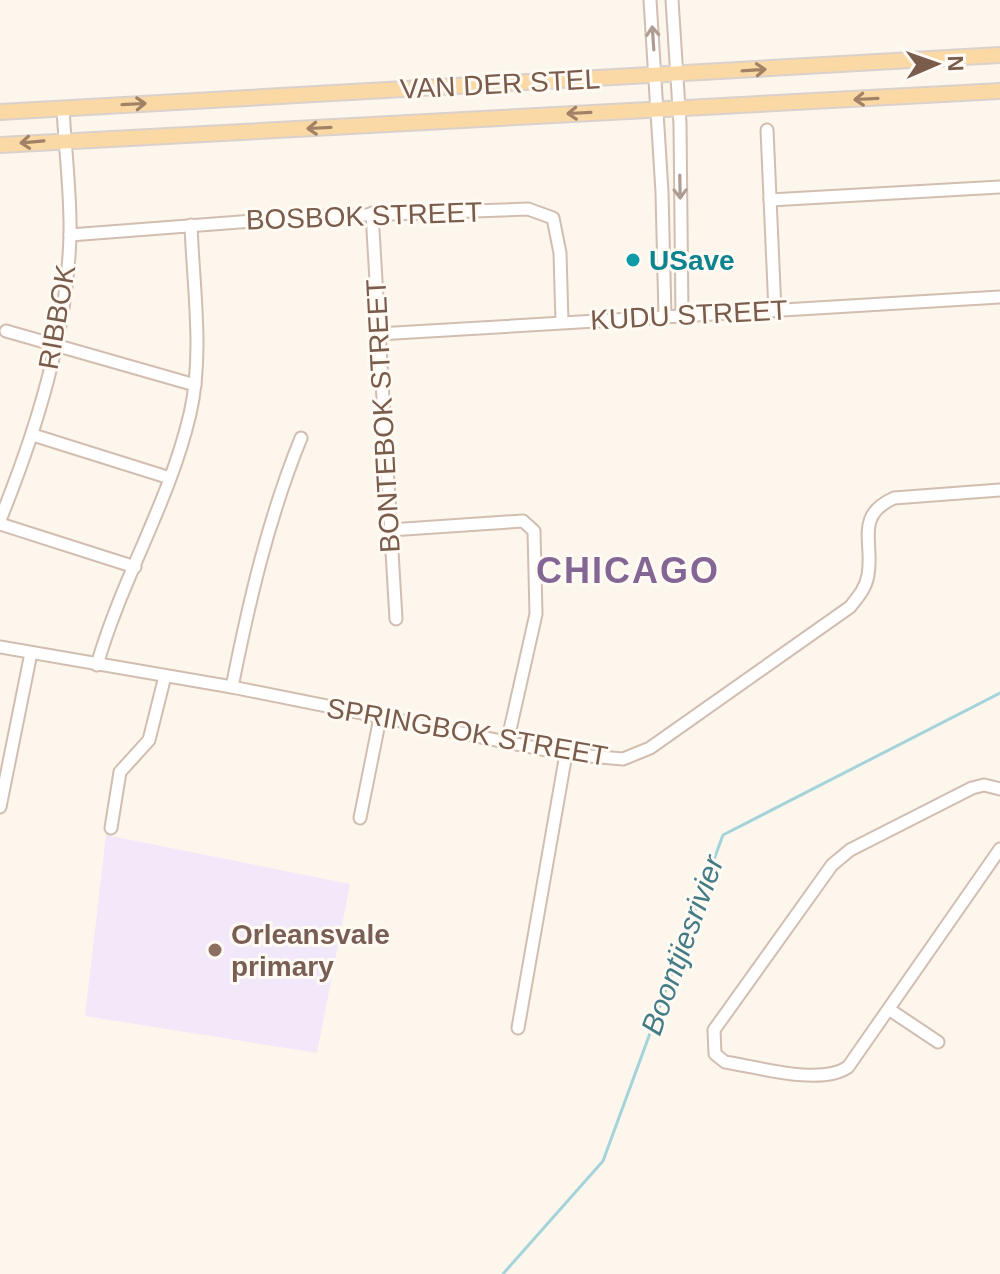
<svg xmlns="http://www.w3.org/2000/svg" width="1000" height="1274" viewBox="0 0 1000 1274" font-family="Arial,sans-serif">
<rect width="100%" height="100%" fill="#fdf6ec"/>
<polygon fill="#f3e8fa" points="106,835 350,884 317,1053 85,1016"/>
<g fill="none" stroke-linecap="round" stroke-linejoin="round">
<polyline stroke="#a5d3da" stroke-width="3" points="503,1274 603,1161 723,835 1000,693"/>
<defs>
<g id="minor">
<polyline points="650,0 662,192 665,317"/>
<polyline points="672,0 680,124 682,317"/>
<polyline points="767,130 775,311"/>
<polyline points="770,200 1000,187"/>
<polyline points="372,213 396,619"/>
<polyline points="70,235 304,217 528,209 553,218 560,253 562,322"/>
<polyline points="6,331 195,385"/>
<polyline points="378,334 1000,297"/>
<polyline points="33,435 170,478"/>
<path d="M 0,520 C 36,431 67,333 70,236 C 71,194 65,150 63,108"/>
<polyline points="0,524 135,567"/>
<polyline points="390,530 523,521 534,531 536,614 507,743"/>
<path d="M 0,647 L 232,687 L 566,754 L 623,759 L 650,748 L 850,607 C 858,597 866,588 868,575 C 874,542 854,516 894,498 L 1000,490"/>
<path d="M 97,665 C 122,578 169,503 190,414 C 204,354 193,285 191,225"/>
<path d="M 232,687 C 249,602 268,519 301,438"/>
<path d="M 1000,789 L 984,785 L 972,788 L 850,850 L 832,865 L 714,1030 L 715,1054 L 725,1062 C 757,1067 821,1086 848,1067 L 1000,849"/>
<polyline points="0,807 31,653"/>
<polyline points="360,818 380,718"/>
<polyline points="111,828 120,772 149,740 165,676"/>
<polyline points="890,1010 938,1042"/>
<polyline points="518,1028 566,754"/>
</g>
<g id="major">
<polyline points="0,112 1000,55"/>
<polyline points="0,145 1000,91"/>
</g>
</defs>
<use href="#minor" stroke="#d1beb0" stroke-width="15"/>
<use href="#major" stroke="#dad1cd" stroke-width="18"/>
<use href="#minor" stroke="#fff" stroke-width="11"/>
<use href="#major" stroke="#fbd9a5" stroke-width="14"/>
</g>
<defs><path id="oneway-shaft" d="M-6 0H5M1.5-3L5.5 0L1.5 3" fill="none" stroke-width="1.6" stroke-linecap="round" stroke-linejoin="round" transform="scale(2)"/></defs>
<g stroke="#af9d94">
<use href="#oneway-shaft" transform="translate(653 38) rotate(-94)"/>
<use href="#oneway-shaft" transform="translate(680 187) rotate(89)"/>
</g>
<g stroke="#a18267">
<use href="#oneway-shaft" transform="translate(754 70) rotate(-4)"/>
<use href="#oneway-shaft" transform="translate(866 99) rotate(177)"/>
<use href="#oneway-shaft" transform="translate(134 104) rotate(-3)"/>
<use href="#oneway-shaft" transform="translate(579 113) rotate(177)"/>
<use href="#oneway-shaft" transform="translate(319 128) rotate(177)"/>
<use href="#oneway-shaft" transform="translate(32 142) rotate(175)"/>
</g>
<circle fill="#0f9aa8" stroke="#fffaf3" stroke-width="3" cx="633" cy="260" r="8"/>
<circle fill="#8d6e63" stroke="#fffaf3" stroke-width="3" cx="215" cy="950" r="8"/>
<g text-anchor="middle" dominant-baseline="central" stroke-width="6" stroke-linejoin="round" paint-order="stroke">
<g font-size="28" fill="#7a5c4d" stroke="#fffaf3">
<text transform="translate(500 84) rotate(-3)">VAN DER STEL</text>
<text transform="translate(364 216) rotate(-2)">BOSBOK STREET</text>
<text transform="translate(689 315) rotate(-3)">KUDU STREET</text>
<text transform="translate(57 317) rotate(-80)">RIBBOK</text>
<text transform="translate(383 416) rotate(-93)">BONTEBOK STREET</text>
<text transform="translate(467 732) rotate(10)">SPRINGBOK STREET</text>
</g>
<g font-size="28" font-weight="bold" fill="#0d838f" stroke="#fffaf3" text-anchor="start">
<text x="649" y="260">USave</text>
</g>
<g font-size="28" font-weight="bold" fill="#785e54" stroke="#fffaf3" text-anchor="start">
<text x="231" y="934">Orleansvale<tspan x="231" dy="32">primary</tspan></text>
</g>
<g font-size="30" font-style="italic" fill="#437c86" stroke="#fffaf3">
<text transform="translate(682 945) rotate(-70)">Boontjiesrivier</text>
</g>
<g font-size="36" font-weight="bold" letter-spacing="2" fill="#846695" stroke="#fffaf3">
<text x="628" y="570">CHICAGO</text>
</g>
</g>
<g transform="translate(936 64) rotate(88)" stroke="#fffaf3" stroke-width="6" paint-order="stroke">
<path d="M0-6L14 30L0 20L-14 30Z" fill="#7a5c4d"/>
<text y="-12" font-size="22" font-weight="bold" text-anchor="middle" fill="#7a5c4d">N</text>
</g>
</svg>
